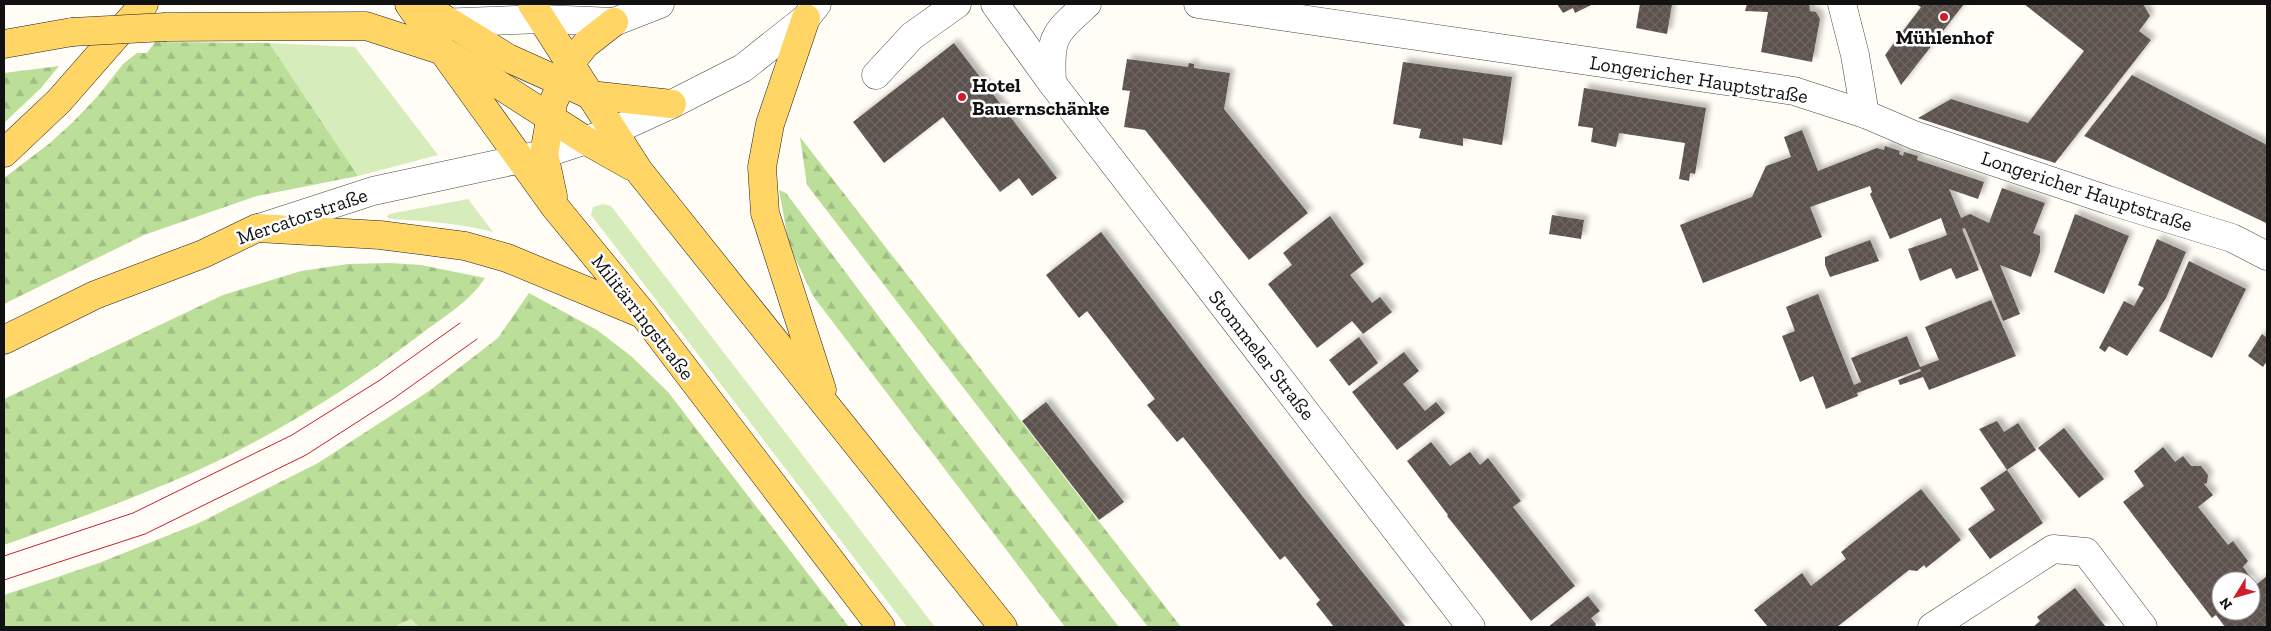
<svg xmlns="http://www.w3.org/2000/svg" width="2271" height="631" viewBox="0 0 2271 631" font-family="'Zilla Slab',serif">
<defs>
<pattern id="forest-firs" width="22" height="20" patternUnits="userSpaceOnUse" patternTransform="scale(1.25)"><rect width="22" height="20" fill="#bbdf99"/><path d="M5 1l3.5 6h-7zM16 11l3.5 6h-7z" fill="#a0be83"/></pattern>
<pattern id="building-cross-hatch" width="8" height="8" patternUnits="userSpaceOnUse" patternTransform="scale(1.25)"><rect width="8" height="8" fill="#5b514c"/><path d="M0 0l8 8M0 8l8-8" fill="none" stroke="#6e6662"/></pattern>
<filter id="shadow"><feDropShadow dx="4.5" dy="-4.5" stdDeviation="2.5" flood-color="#0004"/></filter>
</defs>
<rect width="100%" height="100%" fill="#fffdf5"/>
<g fill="#d6edbb">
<polygon points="269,43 355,47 438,155 358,176"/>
<path d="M 468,199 L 493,232 C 459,223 425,221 390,219 L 387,217 L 389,214 Z"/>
<polygon points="603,204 611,206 935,627 907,627 591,215 593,207"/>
<polygon points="411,619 419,627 394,627"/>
</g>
<g fill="url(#forest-firs)">
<polygon points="155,42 269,43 358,176 257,196 144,235 4,304 4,178 50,143 73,122 97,97 123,64 137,53 147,53"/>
<polygon points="59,66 41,88 4,123 4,73"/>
<polygon points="800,137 1181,627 1148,627 807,185"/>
<polygon points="779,190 786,193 928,382 1119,627 1065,627 813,296 789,245"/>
<path d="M 390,263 L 421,265 L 485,278 C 469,303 440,319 417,337 C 349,389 273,436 194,472 C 132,499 68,522 4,545 L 4,399 L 223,295 L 301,271 L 348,264 Z"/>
<polygon points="529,293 597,330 631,356 668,392 849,627 419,627 411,619 394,627 4,627 4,595 99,563 199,523 318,463 429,391 498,338"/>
</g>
<g fill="url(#building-cross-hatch)" fill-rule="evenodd" filter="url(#shadow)">
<polygon points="1557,4 1593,4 1575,13 1573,8 1563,13"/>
<polygon points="1640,4 1672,4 1667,34 1636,28"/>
<polygon points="1747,4 1809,4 1810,11 1816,12 1820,19 1812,62 1761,52 1768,12 1745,11"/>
<polygon points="1916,4 1964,4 1901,85 1885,55 1921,7"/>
<polygon points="2024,4 2143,4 2150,16 2139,31 2151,40 2055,163 1918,118 1951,99 2028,123 2084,51"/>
<polygon points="954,43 1057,178 1032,196 1019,178 1000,192 943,117 884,163 853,122"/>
<polygon points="1127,59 1188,67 1189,63 1194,64 1194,68 1230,73 1224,109 1308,213 1249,260 1145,130 1124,127 1130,91 1122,90"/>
<polygon points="1403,62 1512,77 1502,145 1463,138 1463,146 1419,138 1421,129 1393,124"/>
<polygon points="2132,75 2267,145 2267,219 2266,223 2084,136"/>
<polygon points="1584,88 1706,108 1695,174 1690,173 1689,181 1679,179 1685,143 1619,133 1616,147 1591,142 1593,128 1578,126"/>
<polygon points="1802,130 1818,171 1877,148 1884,150 1885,146 1900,151 1899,154 1903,156 1904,152 1918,156 1917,160 1984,182 1978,199 1949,189 1961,218 1970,214 1989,223 2002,188 2045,203 2033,233 2040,236 2040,252 2031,277 2000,265 2020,314 2003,321 1965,228 1962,229 1979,270 1956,279 1951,268 1920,281 1908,249 1940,238 1960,229 1947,235 1941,218 1890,239 1870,194 1872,192 1870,186 1810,207 1822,237 1703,283 1680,225 1752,197 1766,166 1791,157 1784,137"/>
<polygon points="2075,214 2129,236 2104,294 2054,272"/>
<polygon points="1552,215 1584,220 1581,239 1549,234"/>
<polygon points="1330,216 1364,264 1350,275 1372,303 1380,297 1392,312 1363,334 1352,321 1317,348 1268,284 1292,265 1283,253"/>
<polygon points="1101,232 1303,497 1406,627 1334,627 1316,604 1320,600 1285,556 1280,560 1183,437 1177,442 1147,405 1155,399 1087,311 1079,318 1046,275"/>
<polygon points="2157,239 2186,252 2166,298 2127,356 2109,346 2105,352 2099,348 2124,301 2134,306 2144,288 2138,285"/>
<polygon points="1870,240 1879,261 1830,277 1825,265 1825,257"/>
<polygon points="2189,261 2246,289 2212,358 2159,331"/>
<polygon points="1818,294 1854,385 1861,382 1851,358 1907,336 1920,367 1939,360 1925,327 1991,300 2016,356 1929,390 1923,377 1900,385 1898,380 1921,371 1920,369 1857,393 1858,396 1826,409 1813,376 1800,382 1782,336 1795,331 1786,307"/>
<polygon points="2262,334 2267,338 2267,361 2263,367 2248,356"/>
<polygon points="1359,337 1378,363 1349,386 1329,360"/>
<polygon points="1404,352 1419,371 1403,384 1425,411 1436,402 1445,413 1397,450 1352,392"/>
<polygon points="1046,402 1124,502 1099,520 1022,421"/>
<polygon points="1997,421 2004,432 2018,423 2036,450 2007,470 1979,429"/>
<polygon points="2064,428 2104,479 2079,498 2038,448"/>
<polygon points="1431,442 1450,466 1470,452 1480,465 1488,458 1521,501 1513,507 1575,586 1531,621 1447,516 1448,515 1407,461"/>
<path d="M 2163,447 L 2175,462 L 2183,456 L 2191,466 L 2201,466 L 2208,475 L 2207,483 L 2204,484 L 2213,495 L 2198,507 L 2228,545 L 2233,541 L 2248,561 L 2243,567 L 2256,585 L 2267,576 L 2267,627 L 2225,627 L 2216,615 L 2212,618 L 2123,502 L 2144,486 L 2134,471 ZM 2221,581 L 2251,581 L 2251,611 L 2221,611 Z"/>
<polygon points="2007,470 2043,523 1990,559 1968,529 1995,510 1980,488"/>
<polygon points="1921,489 1961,540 1926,568 1924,565 1917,571 1909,570 1837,627 1768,627 1754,610 1802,573 1811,586 1846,559 1841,552"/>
<polygon points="2075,588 2106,627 2033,627 2040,621 2037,617"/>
<polygon points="1588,596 1600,611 1591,618 1596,624 1595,627 1548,627"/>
</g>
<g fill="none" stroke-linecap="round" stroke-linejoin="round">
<defs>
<g id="minor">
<polyline points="995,4 1052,83 1471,627"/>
<polyline points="1198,4 1794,91 1865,114 1914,135 2108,200 2232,238 2267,256"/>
<polyline points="1842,4 1855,55 1865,114"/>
<polyline points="437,23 542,19 614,22 660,4"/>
<polyline points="876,75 912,36 957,4"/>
<path d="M 1052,83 C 1050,36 1053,35 1087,4"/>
<polyline points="259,228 373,191 544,154 613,131 672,104 743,68 806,18 817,4"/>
<polyline points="1932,627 2053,549 2086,552 2143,627"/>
</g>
<g id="major">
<polyline points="409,4 555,207 643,314 881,627"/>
<polyline points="420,4 508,58 590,95 672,104"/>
<polyline points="532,4 639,171 1003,627"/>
<polyline points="806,18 770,124 762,167 765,213 822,390"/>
<polyline points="166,27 366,26 443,51 479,72 585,140 631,166"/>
<polyline points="4,44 72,32"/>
<polyline points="4,153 59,101 144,4"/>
<polyline points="553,196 544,154 553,103 570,63 586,44 614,22"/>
<polyline points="4,340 95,295 203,254 257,228 380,235 465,246 507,258 640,313"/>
</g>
</defs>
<use href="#minor" stroke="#444" stroke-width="29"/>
<use href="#major" stroke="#222" stroke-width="29"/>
<use href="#minor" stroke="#fff" stroke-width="28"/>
<use href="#major" stroke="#ffd565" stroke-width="28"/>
<g stroke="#cc1e2c" stroke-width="1">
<polyline points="4,556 133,513 292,435 380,380 460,323"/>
<polyline points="4,580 145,534 306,455 393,399 477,339"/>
</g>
<defs>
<polyline id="major-bridge" points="72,32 166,27"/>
</defs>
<use href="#major-bridge" stroke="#222" stroke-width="29" stroke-linecap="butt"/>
<use href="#major-bridge" stroke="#ffd565" stroke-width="28"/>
</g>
<g fill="#cc1e2c" stroke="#fff" stroke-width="2">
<circle cx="1944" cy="17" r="5"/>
<circle cx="962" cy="97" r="5"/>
</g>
<g text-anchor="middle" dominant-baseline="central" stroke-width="5" stroke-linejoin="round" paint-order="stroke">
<g font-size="20" font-weight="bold" fill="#111" stroke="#fff">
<text x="1944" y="37">Mühlenhof</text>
<text x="972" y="85" text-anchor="start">Hotel<tspan x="972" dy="23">Bauernschänke</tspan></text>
</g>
<g font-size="20" fill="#111" stroke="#fff">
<text transform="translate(1699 79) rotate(9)">Longericher Hauptstraße</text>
<text transform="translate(2087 191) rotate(18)">Longericher Hauptstraße</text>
<text transform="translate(302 216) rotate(-19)">Mercatorstraße</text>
<text transform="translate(643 317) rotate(52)">Militärringstraße</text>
<text transform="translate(1262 355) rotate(52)">Stommeler Straße</text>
</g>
</g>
<rect width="2271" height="631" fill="none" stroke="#111111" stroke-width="10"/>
<g transform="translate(2236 596) rotate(233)"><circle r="24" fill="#ffffff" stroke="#a0a0a0"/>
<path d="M0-4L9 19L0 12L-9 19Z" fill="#cc1e2c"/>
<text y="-8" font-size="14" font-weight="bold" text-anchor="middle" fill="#111111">N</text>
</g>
</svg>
